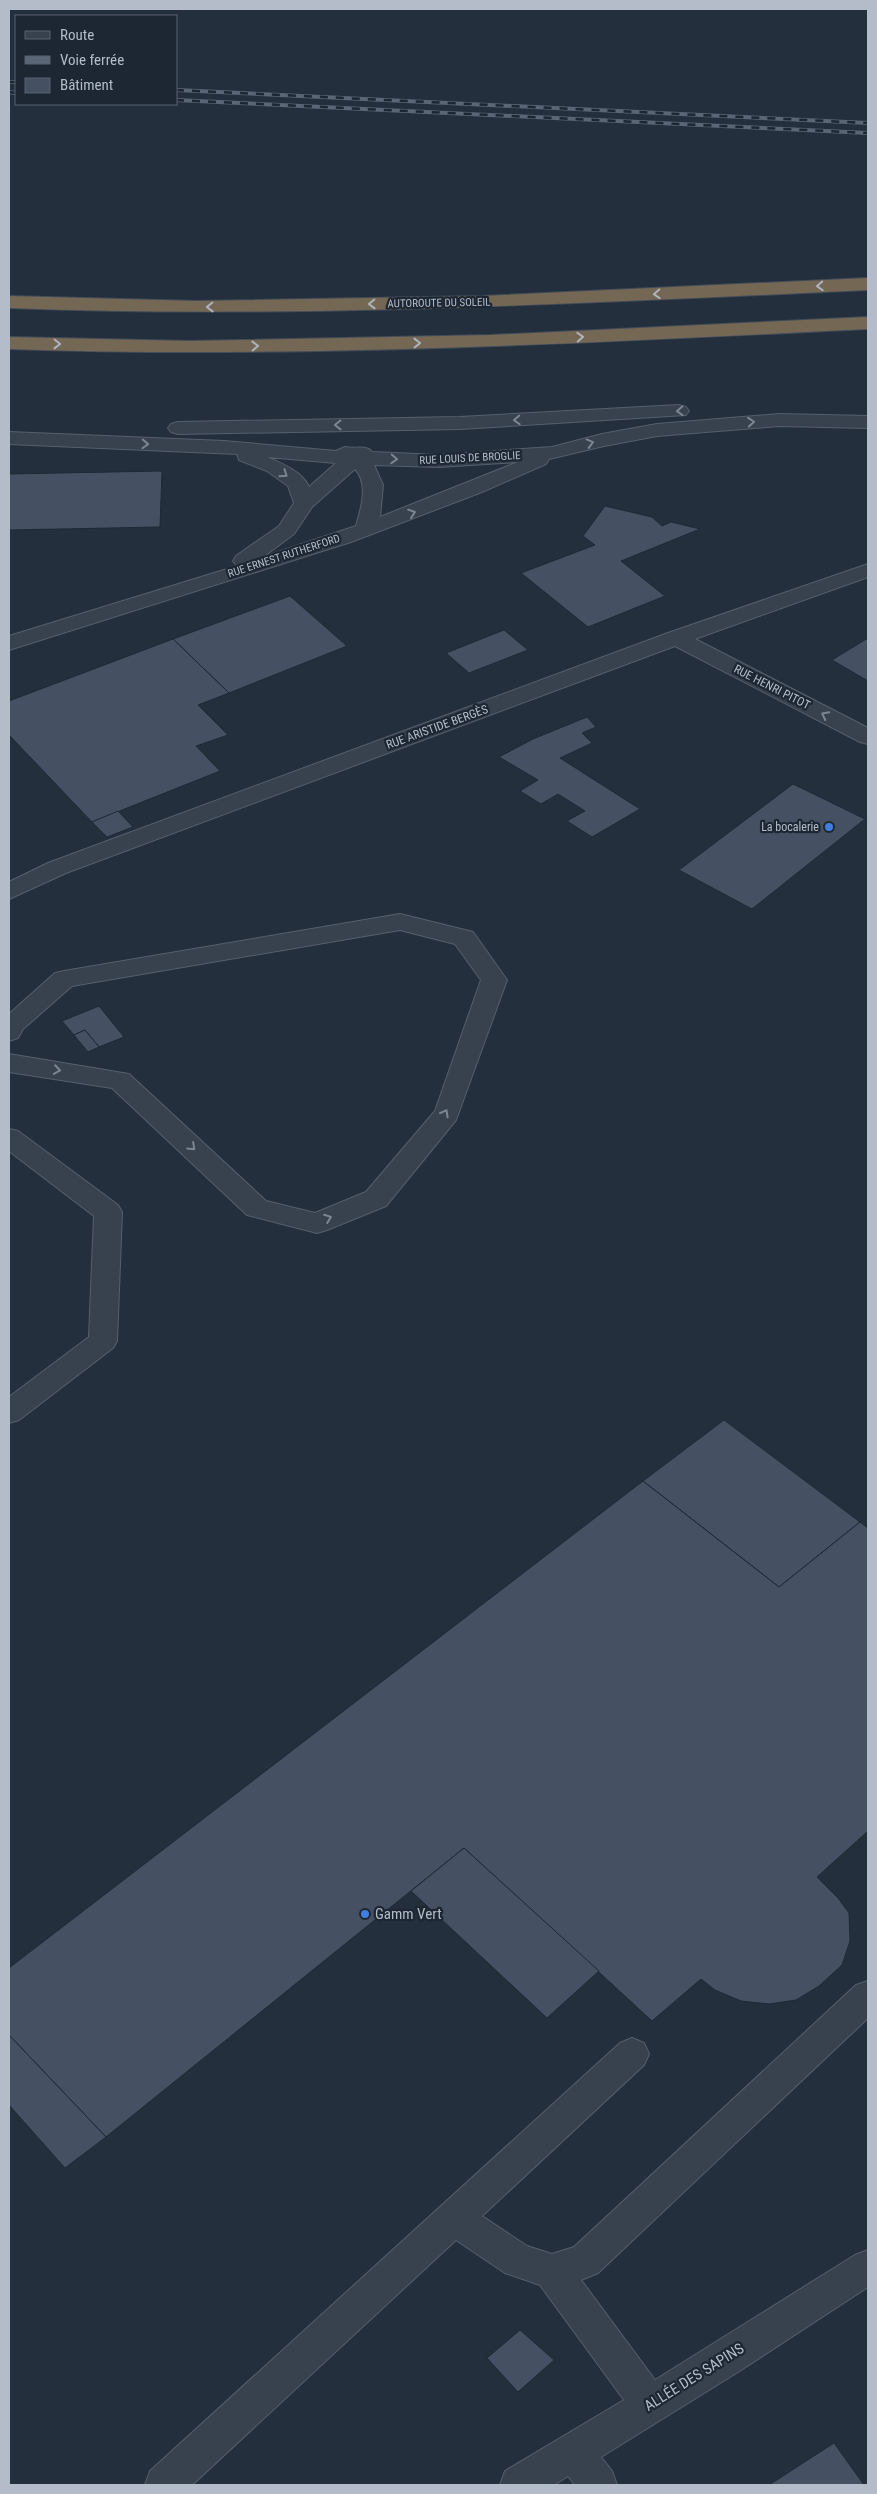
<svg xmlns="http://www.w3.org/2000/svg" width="877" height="2494" viewBox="0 0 877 2494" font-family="'Roboto Condensed',sans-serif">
<rect width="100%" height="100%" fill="#242f3e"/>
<g fill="#455162" stroke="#1f2835">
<polygon points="162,471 160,527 9,530 9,474"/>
<polygon points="605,506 652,517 662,526 671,522 700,529 621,561 665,596 588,627 521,573 595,545 583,536"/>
<polygon points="290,596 347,646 229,693 173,639"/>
<polygon points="504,630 528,650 469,673 446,653"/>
<polygon points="868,638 868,681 832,660"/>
<polygon points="173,639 229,693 198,705 228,735 196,746 220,771 92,822 9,735 9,701"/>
<polygon points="587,717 596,727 582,733 592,743 560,758 640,809 592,837 567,821 585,811 558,794 541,804 520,791 538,780 499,757 533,739"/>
<polygon points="793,784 865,819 752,909 679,870"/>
<polygon points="118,811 133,827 107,837 92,822"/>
<polygon points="99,1006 124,1037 99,1047 85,1030 74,1035 62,1021"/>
<polygon points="85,1030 99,1047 88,1052 74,1035"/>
<polygon points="724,1420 860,1522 779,1587 643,1481"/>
<polygon points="643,1481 779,1587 860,1522 868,1528 868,1831 817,1877 838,1898 849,1913 850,1941 842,1965 819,1986 796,2000 769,2004 741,2001 715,1990 701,1979 652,2021 464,1848 106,2137 9,2035 9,1968"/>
<polygon points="464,1848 599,1971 547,2018 411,1891"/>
<polygon points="9,2035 106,2137 65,2168 9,2105"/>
<polygon points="520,2330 554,2360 518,2392 487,2358"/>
<polygon points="834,2443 864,2485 769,2485"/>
</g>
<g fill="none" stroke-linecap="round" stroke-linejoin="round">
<defs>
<g id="minor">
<polygon points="679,405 686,407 689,411 686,415 460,429 178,434 171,432 168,428 171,424 178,422 460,417"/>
<path d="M 779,414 L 868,416 L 868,428 L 779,426 L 657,436 L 604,446 L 549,459 L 546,464 L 482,492 L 351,542 L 9,650 L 9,636 L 237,566 L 233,561 L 236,556 L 279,526 L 294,503 L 288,486 L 267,471 L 239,460 L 237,454 L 9,444 L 9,432 L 224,441 L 336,451 L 345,447 C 354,449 360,446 369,449 L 372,452 L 439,455 L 552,447 L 602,434 L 657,424 ZM 267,457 L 336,463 L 309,487 C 303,472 281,463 267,457 ZM 518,462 L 380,517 L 383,485 L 374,465 L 439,467 ZM 355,469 C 369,484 361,508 356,526 L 263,557 L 294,534 L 312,507 Z"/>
<polygon points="868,564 868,577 695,639 868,728 868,744 860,742 675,646 66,873 9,899 9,882 48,863 668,633"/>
<polygon points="400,914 473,932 507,980 456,1120 386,1206 327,1230 317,1233 247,1215 112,1088 9,1072 9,1054 129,1074 266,1201 315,1213 366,1192 435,1111 481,980 455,944 400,930 72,986 23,1029 18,1038 9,1041 9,1014 55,973 64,971"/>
<polygon points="9,1129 18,1131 118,1205 122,1212 117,1341 113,1348 19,1420 9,1423 9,1397 89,1337 94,1216 9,1151"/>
<polygon points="868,1981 868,2018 598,2273 581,2280 655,2380 855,2255 868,2250 868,2287 738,2372 601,2457 612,2471 617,2485 575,2485 568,2476 554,2485 500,2485 505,2471 624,2400 540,2285 505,2273 456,2240 192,2485 145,2485 150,2471 620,2043 632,2038 644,2043 649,2054 644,2065 482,2216 527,2246 552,2254 574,2247 856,1985"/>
</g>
<g id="highway">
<path d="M 868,278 L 868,290 C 582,303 295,319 9,308 L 9,296 L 197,301 L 482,296 Z"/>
<path d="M 868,317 L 868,329 C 582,343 295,359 9,349 L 9,337 L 190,341 L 491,335 Z"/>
</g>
</defs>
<use href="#minor" stroke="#565f6c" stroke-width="2"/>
<use href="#highway" stroke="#434c59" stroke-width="2"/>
<use href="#minor" fill="#38414e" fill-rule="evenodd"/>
<use href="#highway" fill="#746855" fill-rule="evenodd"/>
<defs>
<g id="rail">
<polyline points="9,82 16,82"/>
<polyline points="176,90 868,123"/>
<polyline points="9,92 16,93"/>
<polyline points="176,100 868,133"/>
</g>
</defs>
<use href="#rail" stroke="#5a6575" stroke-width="4"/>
<use href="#rail" stroke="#1d2633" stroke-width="2.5" stroke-dasharray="8" stroke-linecap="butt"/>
</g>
<defs><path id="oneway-chevron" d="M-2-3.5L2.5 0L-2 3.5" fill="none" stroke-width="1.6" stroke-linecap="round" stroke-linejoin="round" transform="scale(1.25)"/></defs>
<g stroke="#aeb4bd">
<use href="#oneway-chevron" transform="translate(820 286) rotate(177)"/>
<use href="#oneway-chevron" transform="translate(657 294) rotate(177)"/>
<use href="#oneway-chevron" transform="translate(372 304) rotate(179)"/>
<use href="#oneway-chevron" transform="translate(210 307) rotate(179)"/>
<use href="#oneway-chevron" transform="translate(580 337) rotate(-3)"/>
<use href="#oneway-chevron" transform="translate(417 343) rotate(-1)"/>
<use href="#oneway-chevron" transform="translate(57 344) rotate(1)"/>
<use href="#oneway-chevron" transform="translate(255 346) rotate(-1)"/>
</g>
<g stroke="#7c8592">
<use href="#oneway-chevron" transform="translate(680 411) rotate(177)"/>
<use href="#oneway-chevron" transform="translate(517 420) rotate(177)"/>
<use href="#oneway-chevron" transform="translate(751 422) rotate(-5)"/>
<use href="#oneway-chevron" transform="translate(338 425) rotate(179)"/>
<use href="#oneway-chevron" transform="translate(590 443) rotate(-15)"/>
<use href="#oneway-chevron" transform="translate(145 444) rotate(2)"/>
<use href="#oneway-chevron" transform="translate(394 459) rotate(3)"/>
<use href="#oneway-chevron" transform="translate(284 474) rotate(34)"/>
<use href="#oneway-chevron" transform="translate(412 513) rotate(-19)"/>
<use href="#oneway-chevron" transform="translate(825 715) rotate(-153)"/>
<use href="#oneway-chevron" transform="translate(57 1070) rotate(9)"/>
<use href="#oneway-chevron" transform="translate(445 1113) rotate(-61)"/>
<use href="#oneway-chevron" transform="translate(192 1147) rotate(43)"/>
<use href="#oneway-chevron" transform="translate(328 1218) rotate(-21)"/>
</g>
<g fill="#3f7fe0" stroke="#1d2633" stroke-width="2">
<circle cx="829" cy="827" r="5"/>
<circle cx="365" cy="1914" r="5"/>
</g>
<g text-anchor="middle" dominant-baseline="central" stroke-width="4.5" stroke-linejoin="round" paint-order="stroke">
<g font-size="11" fill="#b4bcc9" stroke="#1d2633">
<text transform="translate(439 303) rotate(-1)">AUTOROUTE DU SOLEIL</text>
<text transform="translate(470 458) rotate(-3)">RUE LOUIS DE BROGLIE</text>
<text transform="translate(284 556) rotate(-18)">RUE ERNEST RUTHERFORD</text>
</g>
<g font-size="12" fill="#b4bcc9" stroke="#1d2633">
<text transform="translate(772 687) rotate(27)">RUE HENRI PITOT</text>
<text transform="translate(437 727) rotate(-20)">RUE ARISTIDE BERGÈS</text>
</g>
<g font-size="12" fill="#b4bcc9" stroke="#1d2633" text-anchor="end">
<text x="819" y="827">La bocalerie</text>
</g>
<g font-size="15" fill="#b4bcc9" stroke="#1d2633" text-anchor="start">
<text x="375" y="1914">Gamm Vert</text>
</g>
<g font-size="15" fill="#b4bcc9" stroke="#1d2633">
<text transform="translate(694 2377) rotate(-32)">ALLÉE DES SAPINS</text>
</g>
</g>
<rect width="877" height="2494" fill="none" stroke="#b4bcc9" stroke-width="20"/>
<rect x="15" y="15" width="162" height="90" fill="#1d2633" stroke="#59626f"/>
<rect x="25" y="31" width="25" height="8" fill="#38414e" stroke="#59626f"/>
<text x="60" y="40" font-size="15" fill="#b4bcc9">Route</text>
<rect x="25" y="56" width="25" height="8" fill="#5a6575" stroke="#59626f"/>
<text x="60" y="65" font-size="15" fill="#b4bcc9">Voie ferrée</text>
<rect x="25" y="78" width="25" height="15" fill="#455162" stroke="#59626f"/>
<text x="60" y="90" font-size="15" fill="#b4bcc9">Bâtiment</text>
</svg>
